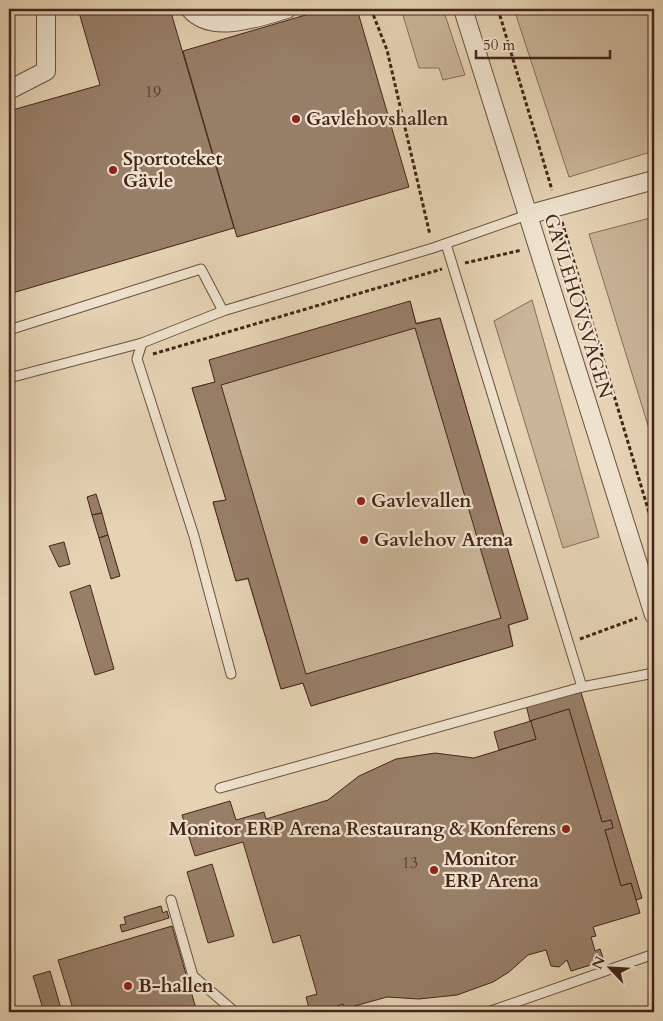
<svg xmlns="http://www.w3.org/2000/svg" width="663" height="1021" viewBox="0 0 663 1021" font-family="Cardo,serif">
<rect width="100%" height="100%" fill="#e5d3b4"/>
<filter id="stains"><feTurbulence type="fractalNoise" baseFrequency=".004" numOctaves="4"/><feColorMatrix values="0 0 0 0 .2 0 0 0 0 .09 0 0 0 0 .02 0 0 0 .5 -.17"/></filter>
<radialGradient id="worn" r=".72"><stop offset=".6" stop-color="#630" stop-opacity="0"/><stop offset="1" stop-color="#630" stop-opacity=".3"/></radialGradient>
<g fill="#cab599" stroke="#886c58">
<polygon points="401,9 443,9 465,75 443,80 439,68 419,68"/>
<polygon points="514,9 654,9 654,151 569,177"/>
<polygon points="654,217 654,445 589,234"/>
<polygon points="532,300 599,537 563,548 494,321"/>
<polygon points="410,301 416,323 440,318 528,619 509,625 513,646 311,706 303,683 281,689 248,579 236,581 213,502 226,500 192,388 215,382"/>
</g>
<g fill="#987f69" stroke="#452418" fill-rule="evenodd">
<polygon points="78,9 170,9 234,228 9,294 9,111 100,85"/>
<polygon points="326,9 357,9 409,187 237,237 183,51"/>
<path d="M 410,301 L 416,324 L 440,318 L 528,619 L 508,625 L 513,646 L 311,706 L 303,683 L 281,689 L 248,578 L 236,581 L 213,502 L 226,500 L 192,388 L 215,382 L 209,360 ZM 415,328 L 501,618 L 306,674 L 221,385 Z"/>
<polygon points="96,494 102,513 92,515 87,497"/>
<polygon points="102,513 108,535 99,538 92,515"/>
<polygon points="108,535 120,576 111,579 99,538"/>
<polygon points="64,542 70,564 59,567 49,546"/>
<polygon points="90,585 114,669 95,675 70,592"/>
<polygon points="580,689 642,898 636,900 631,883 621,886 605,830 613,828 611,820 602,822 569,709 530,721 526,705"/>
<polygon points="569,709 602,822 611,820 613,828 605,830 621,886 631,883 640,913 593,927 596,936 591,937 595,951 600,949 604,961 571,971 567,960 559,967 551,966 546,950 528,955 509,972 493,982 457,995 419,999 387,997 344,1009 343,1004 337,1006 338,1012 310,1012 306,997 317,994 300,935 273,943 243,842 195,856 182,815 230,801 236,820 264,812 266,819 328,800 359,776 396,759 435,753 474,758 536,739 530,721"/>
<polygon points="531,721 536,739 499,750 494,732"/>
<polygon points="212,864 234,936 208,943 187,872"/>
<polygon points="161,906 163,913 167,911 169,918 122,932 120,925 126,924 124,917"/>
<polygon points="172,926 197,1012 74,1012 58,960"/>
<polygon points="50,971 62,1012 44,1012 33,976"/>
</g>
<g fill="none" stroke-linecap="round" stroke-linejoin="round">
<defs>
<g id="lane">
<polyline points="446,244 582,687"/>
<polyline points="9,330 201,269 223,311"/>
<polyline points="142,343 137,359 194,536 231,674"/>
<polyline points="9,378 142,343 223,311 433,248 527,215"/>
<polyline points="220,788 582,687 654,673"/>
<polyline points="171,900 193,976 235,1012"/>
<polyline points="488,1012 654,954"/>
</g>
<g id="street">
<path d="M 190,9 C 212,35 259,17 287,9"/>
<polyline points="463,9 654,615"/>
<polyline points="9,90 46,71 46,9"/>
<polyline points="527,215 654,180"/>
</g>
</defs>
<use href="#lane" stroke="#6d503f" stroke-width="11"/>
<use href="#street" stroke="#6d503f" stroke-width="20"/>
<g stroke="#452418" stroke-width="3" stroke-dasharray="4 2.5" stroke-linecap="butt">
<polyline points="371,9 387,50 430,235"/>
<polyline points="498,9 552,190"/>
<polyline points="562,222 654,529"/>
<polyline points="553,241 566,237"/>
<polyline points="465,263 522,250"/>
<polyline points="153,354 442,269"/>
<polyline points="580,639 637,618"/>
</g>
<use href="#lane" stroke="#eee2ce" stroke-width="9"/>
<use href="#street" stroke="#eee2ce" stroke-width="18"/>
</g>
<g fill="#8f2418" stroke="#eee2ce" stroke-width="2">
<circle cx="296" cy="119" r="5"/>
<circle cx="113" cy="170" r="5"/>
<circle cx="361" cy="501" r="5"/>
<circle cx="364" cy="540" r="5"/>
<circle cx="566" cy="829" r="5"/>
<circle cx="434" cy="870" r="5"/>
<circle cx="128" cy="986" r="5"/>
</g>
<g text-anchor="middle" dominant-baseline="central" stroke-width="4.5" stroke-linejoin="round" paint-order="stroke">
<g font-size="16" fill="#5a3b2c">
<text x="153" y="92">19</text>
<text x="410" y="863">13</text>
</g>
<g font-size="19" font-weight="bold" fill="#452418" stroke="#eee2ce" text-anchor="start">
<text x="306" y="119">Gavlehovshallen</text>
<text x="123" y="159">Sportoteket<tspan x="123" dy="22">Gävle</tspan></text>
<text x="371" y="501">Gavlevallen</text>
<text x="374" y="540">Gavlehov Arena</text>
<text x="556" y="829" text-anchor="end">Monitor ERP Arena Restaurang &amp; Konferens</text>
<text x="444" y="859">Monitor<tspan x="444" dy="22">ERP Arena</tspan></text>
<text x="138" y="986">B-hallen</text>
</g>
<g font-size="19" fill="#452418" stroke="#eee2ce">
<text transform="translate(578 306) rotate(73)">GAVLEHOVSVÄGEN</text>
</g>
</g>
<rect width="663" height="1021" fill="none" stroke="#e5d3b4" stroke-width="30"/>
<rect x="10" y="10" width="643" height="1001" fill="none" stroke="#452418" stroke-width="2.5"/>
<rect x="15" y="15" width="633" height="991" fill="none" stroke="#452418"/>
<g transform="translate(610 968) rotate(295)" stroke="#eee2ce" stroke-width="4" paint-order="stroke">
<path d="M0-4L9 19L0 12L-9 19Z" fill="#452418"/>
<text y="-8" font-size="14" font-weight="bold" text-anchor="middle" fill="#452418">N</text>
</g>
<path d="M476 50v8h134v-8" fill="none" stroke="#452418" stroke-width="2.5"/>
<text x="483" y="50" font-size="15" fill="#452418" stroke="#eee2ce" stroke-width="4" paint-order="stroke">50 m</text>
<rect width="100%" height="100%" filter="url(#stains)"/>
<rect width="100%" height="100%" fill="url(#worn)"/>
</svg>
